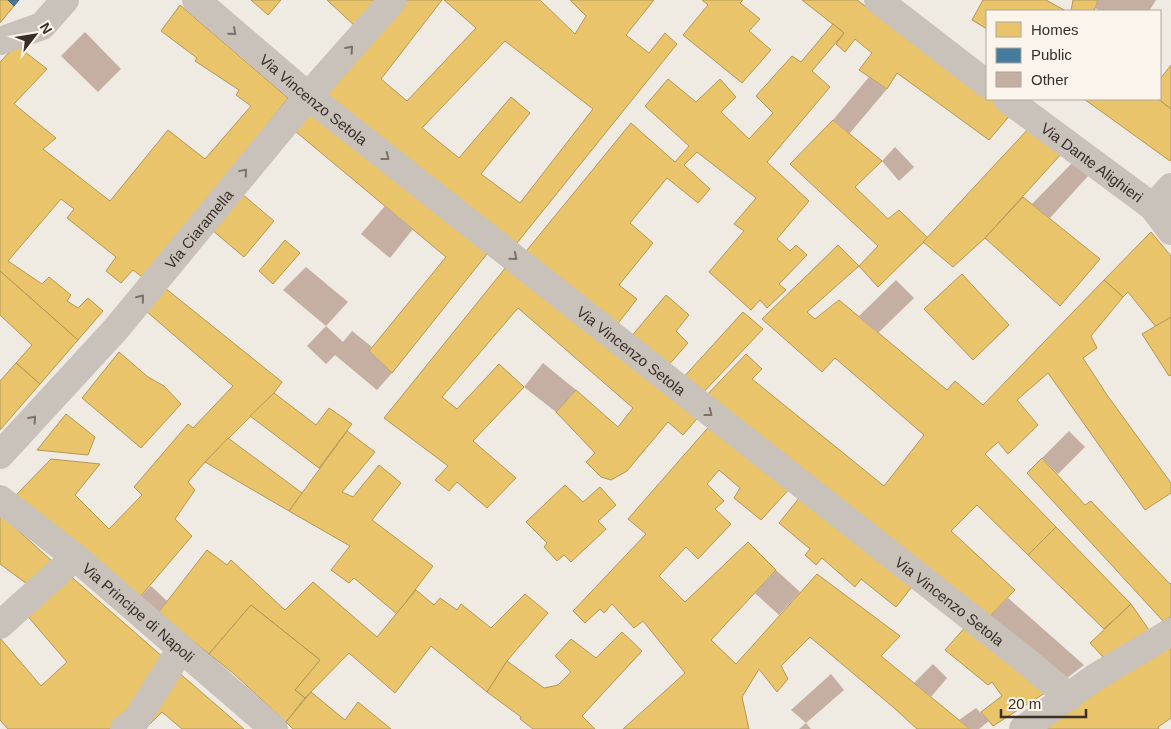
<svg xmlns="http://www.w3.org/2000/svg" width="1171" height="729" viewBox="0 0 1171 729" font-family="Helvetica,sans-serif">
<rect width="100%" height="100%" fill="#efeae2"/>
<g fill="#e9c46a" stroke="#b49756" fill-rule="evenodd">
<polygon points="0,0 8,0 14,6 0,23"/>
<polygon points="251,0 281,0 268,15"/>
<polygon points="327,0 384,0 357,28"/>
<path d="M 405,0 L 442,0 L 381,79 L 407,101 L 476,28 L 444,0 L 540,0 L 575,34 L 586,16 L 570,0 L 654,0 L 626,35 L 649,53 L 665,33 L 677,44 L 513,248 L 323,97 ZM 505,41 L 593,109 L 520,203 L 481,174 L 530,113 L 511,97 L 459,158 L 422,128 Z"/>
<polygon points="702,0 743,0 740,3 760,19 749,31 771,50 742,83 683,35 708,5"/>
<polygon points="802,0 857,0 987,95 987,99 993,99 1012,113 989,140 897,73 887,89 859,70 872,53 855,39 845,52 836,44 844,33"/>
<polygon points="983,0 1046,0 1066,11 987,11 987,29 972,20"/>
<polygon points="1073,0 1098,0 1094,11 1071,11"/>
<polygon points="180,5 288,98 146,280 133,270 121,283 106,271 116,257 67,218 74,209 61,199 8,261 42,284 49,277 71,295 67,301 78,308 88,298 103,311 78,340 0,271 0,62 16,45 47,69 14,104 56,138 43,149 110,201 168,130 205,159 251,106 236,95 239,90 195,61 197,58 161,31"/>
<polygon points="833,24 844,33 812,71 830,87 767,162 809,201 777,239 790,251 796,245 807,255 779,284 786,290 767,308 760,300 751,310 709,272 744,231 734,224 756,198 697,152 684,165 710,189 698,203 667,178 630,223 653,243 619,285 637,299 616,326 523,255 631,123 675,162 689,146 645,106 668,79 696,102 720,79 736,97 721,112 749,139 773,113 756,96 792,56 801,62"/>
<polygon points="1171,65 1171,109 1158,99 1160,99 1160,79"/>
<polygon points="1084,99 1158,99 1171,109 1171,159 1170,161"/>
<polygon points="314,108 491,249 392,373 369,351 446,257 295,131"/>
<polygon points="833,120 882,161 855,187 888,219 899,210 928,238 878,287 859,266 878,246 790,164"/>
<polygon points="1030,127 1063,152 985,238 953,267 923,242"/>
<polygon points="242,194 274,221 244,257 212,230"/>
<polygon points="1023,197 1100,259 1060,306 985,238"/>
<polygon points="1151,232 1171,256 1171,317 1156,327 1128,292 1123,297 1104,280"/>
<polygon points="285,240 300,253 273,284 259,271"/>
<polygon points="838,245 859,266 807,312 815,319 839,300 947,390 955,381 983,405 1104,280 1123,297 1091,336 1097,348 1083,358 1107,395 1171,483 1171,493 1145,510 1048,373 1017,400 1038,425 1008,454 998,442 985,454 1056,527 1028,555 977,505 951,531 1015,590 987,619 702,400 746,354 762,369 752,379 884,486 924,435 835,358 822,372 762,319"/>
<polygon points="511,261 702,413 683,435 668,422 627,471 611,480 601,477 586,462 595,453 556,412 576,390 618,427 633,408 518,308 442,397 457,409 499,364 524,387 473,441 516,478 487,508 457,482 449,491 435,480 448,466 384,418"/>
<polygon points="0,271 78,340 40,384 16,363 32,345 0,315"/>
<polygon points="962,274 1009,325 973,360 924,309"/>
<polygon points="165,288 282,382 274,393 205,462 188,482 195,490 175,519 192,536 140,597 16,495 51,459 100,464 75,495 109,529 142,495 134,487 188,424 193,428 233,386 146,311"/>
<polygon points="666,295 689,315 676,331 688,343 666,368 630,338"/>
<polygon points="743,312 763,329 700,396 681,380"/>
<polygon points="1171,317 1171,375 1169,376 1142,334"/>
<polygon points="119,352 148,377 164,386 181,404 141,448 82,398"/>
<polygon points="16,363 40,384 0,430 0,381"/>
<polygon points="274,393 316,425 329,408 352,424 319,468 250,416"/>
<polygon points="66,414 95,437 88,455 37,450"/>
<polygon points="713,422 793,485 761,520 734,498 740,488 719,470 707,484 724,501 715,509 731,524 698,559 686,547 659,576 685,602 748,542 776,570 711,640 736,664 817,574 900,636 881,656 970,729 917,729 893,707 810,637 781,666 788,679 777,692 759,669 742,697 749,729 623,729 685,673 643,621 634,628 612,604 604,613 600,609 585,623 573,611 646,534 628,519"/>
<polygon points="347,431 375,452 342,492 353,497 379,465 401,483 372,520 433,566 397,614 354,578 349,583 331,570 350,546 289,511"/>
<polygon points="228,438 302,493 289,511 205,462"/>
<polygon points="1042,458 1085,505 1091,501 1170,584 1171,583 1171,617 1163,621 1027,473"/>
<polygon points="565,485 583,502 600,487 616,505 598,521 606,529 571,562 564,555 557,561 544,547 547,543 526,522"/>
<polygon points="804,492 915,583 896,607 861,579 855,587 822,558 816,565 805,555 810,549 779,523"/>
<polygon points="0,514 53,562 31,587 0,564"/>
<polygon points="1056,527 1131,604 1104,629 1028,555"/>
<polygon points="207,550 227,565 231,560 285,610 313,582 377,637 416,590 434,605 440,598 457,610 461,604 491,628 525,594 548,613 507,661 487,692 431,646 395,693 349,653 305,698 295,690 320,660 251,605 209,654 158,613"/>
<polygon points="67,573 164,658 113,729 8,729 0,720 0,638 41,686 67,662 24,612"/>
<polygon points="1131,604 1149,630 1104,658 1090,643"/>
<polygon points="251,605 320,660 295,690 305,698 286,722 234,674 209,654"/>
<polygon points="967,625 1048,691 993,726 981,712 1002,696 992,682 988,685 945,650"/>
<polygon points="622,632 642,651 582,716 595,729 533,729 520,719 521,717 487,692 507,661 544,688 558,685 571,672 555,656 571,639 596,658"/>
<polygon points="1171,644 1171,718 1158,727 1159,729 1043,729 1072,707"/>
<polygon points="177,671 244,729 182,729 162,712 145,729"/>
<polygon points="311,692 345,720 358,702 391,729 293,729 286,722"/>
</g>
<polygon fill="#457b9d" stroke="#42647a" points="8,0 19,0 14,6"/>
<g fill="#c4afa2">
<polygon points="1098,0 1156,0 1149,11 1101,11 1095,8"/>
<polygon points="85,32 121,69 98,92 61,56"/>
<polygon points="869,77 887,89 849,134 833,120"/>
<polygon points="895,147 914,167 899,181 882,161"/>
<polygon points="1073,162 1088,176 1050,218 1032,204"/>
<polygon points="385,206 413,229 390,258 361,234"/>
<polygon points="306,267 348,302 326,326 283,290"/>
<polygon points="896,280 914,298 878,333 858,317"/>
<polygon points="326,326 343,342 352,331 372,347 369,351 392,373 377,390 335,355 326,364 307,346"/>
<polygon points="543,363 576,390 556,412 524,387"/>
<polygon points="1069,431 1085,447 1058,474 1042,458"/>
<polygon points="776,570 800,592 779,615 755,593"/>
<polygon points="151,586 167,601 158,613 140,597"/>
<polygon points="1008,598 1084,665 1062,682 987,619"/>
<polygon points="933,664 947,678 931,697 914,683"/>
<polygon points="831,674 844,690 806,723 791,710"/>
<polygon points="976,708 989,721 979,729 970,729 959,720"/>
<polygon points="806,723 811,729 799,729"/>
</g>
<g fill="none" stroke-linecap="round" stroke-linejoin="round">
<g stroke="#c8c2bb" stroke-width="28">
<path id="s1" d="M 196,0 L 308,96 L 1025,660 L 1069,697"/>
<polyline points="878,0 987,84"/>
<polyline points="0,41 42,26 65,0"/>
<path id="s2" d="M 1007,99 L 1153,207 L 1171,231"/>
<polyline points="1153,207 1171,187"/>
<path id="s3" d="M 0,455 L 116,329 L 308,96 L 393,0"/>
<path id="s4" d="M 0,499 L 75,557 L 274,729"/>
<polyline points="0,625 75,557"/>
<polyline points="124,729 136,720 181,649"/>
<polyline points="1023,729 1094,678 1171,632"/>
</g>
</g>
<defs><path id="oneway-chevron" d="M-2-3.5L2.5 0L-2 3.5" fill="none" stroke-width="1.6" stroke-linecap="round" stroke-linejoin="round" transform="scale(1.25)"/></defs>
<g stroke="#7a716a">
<use href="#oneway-chevron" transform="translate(233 32) rotate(41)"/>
<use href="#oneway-chevron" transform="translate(350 49) rotate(-48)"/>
<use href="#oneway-chevron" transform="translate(386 157) rotate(38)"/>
<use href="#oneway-chevron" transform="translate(244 172) rotate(-50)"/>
<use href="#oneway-chevron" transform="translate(514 257) rotate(39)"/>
<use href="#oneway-chevron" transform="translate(141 298) rotate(-51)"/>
<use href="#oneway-chevron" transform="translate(709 413) rotate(38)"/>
<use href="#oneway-chevron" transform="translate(33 419) rotate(-48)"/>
</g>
<g text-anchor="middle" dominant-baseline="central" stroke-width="5" stroke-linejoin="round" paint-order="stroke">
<g font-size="15" fill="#3a2f28" stroke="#fbf4ea">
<text stroke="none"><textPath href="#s1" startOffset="154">Via Vincenzo Setola</textPath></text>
<text stroke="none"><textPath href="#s2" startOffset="106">Via Dante Alighieri</textPath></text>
<text stroke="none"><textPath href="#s3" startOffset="301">Via Ciaramella</textPath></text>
<text stroke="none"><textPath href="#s1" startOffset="559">Via Vincenzo Setola</textPath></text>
<text stroke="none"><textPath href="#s1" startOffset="964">Via Vincenzo Setola</textPath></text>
<text stroke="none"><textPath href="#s4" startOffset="179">Via Principe di Napoli</textPath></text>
</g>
</g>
<rect x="986" y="10" width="175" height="90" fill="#fbf4ea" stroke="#aea59c"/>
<rect x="996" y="22" width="25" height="15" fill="#e9c46a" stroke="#aea59c"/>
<text x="1031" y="35" font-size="15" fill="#3a2f28">Homes</text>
<rect x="996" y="48" width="25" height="15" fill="#457b9d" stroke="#aea59c"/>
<text x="1031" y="60" font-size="15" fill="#3a2f28">Public</text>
<rect x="996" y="72" width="25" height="15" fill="#c4afa2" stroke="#aea59c"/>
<text x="1031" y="85" font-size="15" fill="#3a2f28">Other</text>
<g transform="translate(35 35) rotate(59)" stroke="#fbf4ea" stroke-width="4" paint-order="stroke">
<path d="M0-4L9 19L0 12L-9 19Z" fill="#3a2f28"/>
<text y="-8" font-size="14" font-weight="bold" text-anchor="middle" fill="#3a2f28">N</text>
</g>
<path d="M1001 709v8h85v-8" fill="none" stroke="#3a2f28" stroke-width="2.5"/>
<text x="1008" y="709" font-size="15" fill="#3a2f28" stroke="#fbf4ea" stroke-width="4" paint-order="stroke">20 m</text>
</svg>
